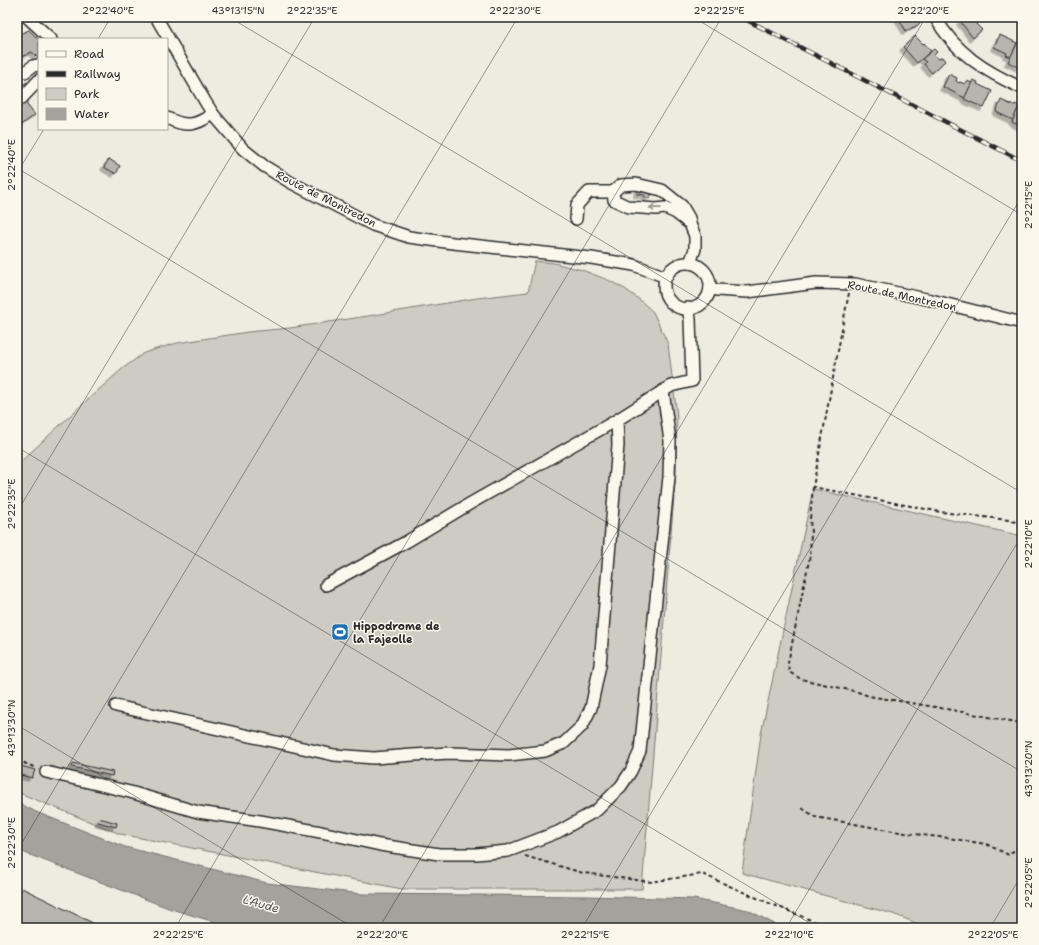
<svg xmlns="http://www.w3.org/2000/svg" width="1039" height="945" viewBox="0 0 1039 945" font-family="'Shantell Sans',sans-serif">
<defs>
<filter id="shadow"><feDropShadow dx="-3.5" dy="3.5" stdDeviation="0" flood-color="#0004"/></filter>
</defs>
<rect width="100%" height="100%" fill="#eeebe0"/>
<filter id="ink" filterUnits="userSpaceOnUse"><feTurbulence type="fractalNoise" baseFrequency=".025" numOctaves="2"/><feDisplacementMap in="SourceGraphic" scale="8" xChannelSelector="R" yChannelSelector="G"/><feConvolveMatrix kernelMatrix="1 2 1 2 8 2 1 2 1" color-interpolation-filters="sRGB"/></filter>
<g filter="url(#ink)">
<g fill="#cecbc2" stroke="#7c7b76">
<polygon points="535,261 554,263 582,270 608,280 625,289 640,300 653,312 668,344 677,416 676,472 642,889 402,889 120,834 17,792 17,465 86,401 122,369 144,353 153,350 177,343 248,332 290,328 387,313 477,298 528,292"/>
<polygon points="813,489 1022,536 1022,928 929,928 893,914 742,873 761,734"/>
</g>
<polygon fill="#a4a29a" stroke="#74726e" points="17,802 36,812 125,847 267,883 362,894 587,896 694,899 748,910 782,928 235,928 171,909 17,850"/>
<g fill="#b8b5ae" stroke="#2b2b2b" filter="url(#shadow)">
<polygon points="898,17 916,17 920,24 906,31"/>
<polygon points="965,17 976,17 975,19 978,22 976,24 982,30 973,38 960,21"/>
<polygon points="29,30 39,40 39,59 32,52 17,59 17,35"/>
<polygon points="1000,35 1017,43 1011,57 1006,55 1007,53 994,47"/>
<polygon points="915,36 923,44 924,43 931,51 917,63 903,47"/>
<polygon points="1019,40 1022,42 1022,48 1020,53 1022,53 1022,69 1008,62"/>
<polygon points="934,49 937,52 934,55 939,59 942,57 945,61 932,73 924,64 926,62 922,59"/>
<polygon points="949,74 957,78 956,81 959,83 960,82 965,84 967,81 972,83 965,98 943,87"/>
<polygon points="17,78 22,85 27,82 30,86 19,96 17,94"/>
<polygon points="973,80 978,82 977,84 992,91 984,108 964,99"/>
<polygon points="1001,100 1014,106 1015,104 1019,106 1013,120 996,112"/>
<polygon points="24,101 35,115 17,128 17,107"/>
<polygon points="1019,106 1022,107 1022,127 1012,122"/>
<polygon points="109,159 120,166 116,174 104,167"/>
<polygon points="638,188 652,190 651,196 647,199 644,195 637,194"/>
<polygon points="73,763 113,772 112,776 72,767"/>
<polygon points="17,765 35,770 32,778 17,774"/>
<polygon points="99,818 117,823 116,827 98,822"/>
<polygon points="22,888 103,928 17,928 17,898"/>
</g>
<g fill="none" stroke-linecap="round" stroke-linejoin="round">
<defs>
<g id="minor">
<polyline points="27,17 51,39"/>
<polyline points="156,17 206,103 213,114 243,149 264,166 290,182 373,225 409,237 453,243 591,258 634,265 666,277"/>
<path d="M 935,17 C 955,53 986,72 1022,88"/>
<polyline points="25,72 33,66 39,65"/>
<polyline points="17,100 21,99 39,80"/>
<path d="M 167,118 C 187,128 196,125 213,114"/>
<polyline points="576,219 577,205 589,192 613,192"/>
<polyline points="690,224 676,213 665,208 656,209 629,207 614,200 613,192 621,185 636,184 662,190 682,206 689,218 690,224 695,236 695,249 690,263"/>
<circle cx="687" cy="286" r="23"/>
<polyline points="710,288 717,290 747,292 816,283 855,284 931,300 1022,323"/>
<polyline points="326,585 406,542 471,503 617,420 663,391"/>
<polyline points="116,706 334,755 374,758 413,755 450,753 509,755 545,751 564,743 582,726 591,708 600,665 618,445 617,420"/>
<polyline points="46,772 130,792 198,812 260,821 321,832 380,845 439,854 476,854 508,851 558,832 597,810 621,786 631,771 640,751 669,477 670,441 663,391 671,386 692,381 690,319 688,308"/>
</g>
</defs>
<use href="#minor" stroke="#2b2b2b" stroke-width="14"/>
<g stroke="#2b2b2b" stroke-width="2" stroke-dasharray="4 3" stroke-linecap="butt">
<polyline points="874,18 876,17"/>
<polyline points="849,293 844,318 813,487 941,512 1009,520 1022,524"/>
<polyline points="813,487 810,519 811,533 810,556 788,663 789,672 801,679 858,692 869,696 935,707 1022,723"/>
<polyline points="17,760 36,768"/>
<polyline points="802,808 815,817 905,833 948,838 986,844 1009,855 1022,843"/>
<polyline points="525,856 583,873 651,882 702,874 757,898 830,928"/>
</g>
<use href="#minor" stroke="#fbf7ec" stroke-width="11"/>
<defs>
<polyline id="rail" points="741,17 1022,161"/>
</defs>
<use href="#rail" stroke="#2b2b2b" stroke-width="4.5"/>
<use href="#rail" stroke="#fbf7ec" stroke-width="3" stroke-dasharray="9" stroke-linecap="butt"/>
</g>
<defs><path id="oneway-shaft" d="M-6 0H5M1.5-3L5.5 0L1.5 3" fill="none" stroke-width="1.6" stroke-linecap="round" stroke-linejoin="round"/></defs>
<use stroke="#93918c" href="#oneway-shaft" transform="translate(655 208) rotate(-179)"/>
</g>
<path fill="none" stroke="#2b2b2b" stroke-width="1" stroke-opacity="0.45" d="M 229,17 L 1022,493M 693,17 L 1022,215M 98,39 L 111,17M 17,168 L 1022,772M 17,173 L 44,129M 17,447 L 818,928M 17,512 L 315,17M 17,725 L 354,928M 17,851 L 518,17M 175,928 L 722,17M 379,928 L 926,17M 582,928 L 1022,196M 786,928 L 1022,535M 990,928 L 1022,874"/>
<defs>
<symbol id="stadium-square" viewBox="-11 -11 22 22"><rect x="-9" y="-9" width="18" height="18" rx="4" fill="#1f6fb2" stroke="#fbf7ec"/><path d="M0-5a6.5 5 0 1 0 0 10a6.5 5 0 1 0 0-10ZM-3.5-1.8h7v3.6h-7Z" fill="#fff"/></symbol>
</defs>
<g fill-rule="evenodd">
<use href="#stadium-square" x="330" y="622" width="20" height="20"/>
</g>
<g text-anchor="middle" dominant-baseline="central" stroke-width="3" stroke-linejoin="round" paint-order="stroke">
<g font-size="11" fill="#2b2b2b" stroke="#fbf7ec">
<text transform="translate(326 199) rotate(27)">Route de Montredon</text>
<text transform="translate(902 296) rotate(12)">Route de Montredon</text>
</g>
<g font-size="11" font-weight="bold" fill="#2b2b2b" stroke="#fbf7ec" text-anchor="start">
<text x="353" y="626">Hippodrome de<tspan x="353" dy="13">la Fajeolle</tspan></text>
</g>
<g font-size="12" font-style="italic" fill="#555552" stroke="#fbf7ec">
<text transform="translate(261 904) rotate(16)">L'Aude</text>
</g>
</g>
<rect width="1039" height="945" fill="none" stroke="#fbf7ec" stroke-width="44"/>
<rect x="38" y="38" width="130" height="92" fill="#fbf7ec" stroke="#a8a59f"/>
<rect x="46" y="51" width="20" height="6" fill="#fbf7ec" stroke="#a8a59f"/>
<text x="74" y="58" font-size="12" fill="#2b2b2b">Road</text>
<rect x="46" y="71" width="20" height="6" fill="#2b2b2b" stroke="#a8a59f"/>
<text x="74" y="78" font-size="12" fill="#2b2b2b">Railway</text>
<rect x="46" y="88" width="20" height="12" fill="#cecbc2" stroke="#a8a59f"/>
<text x="74" y="98" font-size="12" fill="#2b2b2b">Park</text>
<rect x="46" y="108" width="20" height="12" fill="#a4a29a" stroke="#a8a59f"/>
<text x="74" y="118" font-size="12" fill="#2b2b2b">Water</text>
<rect x="22" y="22" width="995" height="901" fill="none" stroke="#2b2b2b" stroke-width="1.5"/>
<g font-size="10" text-anchor="middle" fill="#2b2b2b">
<text x="108" y="14">2°22'40"E</text>
<text x="238" y="14">43°13'15"N</text>
<text x="312" y="14">2°22'35"E</text>
<text x="515" y="14">2°22'30"E</text>
<text x="719" y="14">2°22'25"E</text>
<text x="923" y="14">2°22'20"E</text>
<text transform="translate(11 165) rotate(-90)" y="4">2°22'40"E</text>
<text transform="translate(1028 205) rotate(-90)" y="4">2°22'15"E</text>
<text transform="translate(11 504) rotate(-90)" y="4">2°22'35"E</text>
<text transform="translate(1028 544) rotate(-90)" y="4">2°22'10"E</text>
<text transform="translate(11 728) rotate(-90)" y="4">43°13'30"N</text>
<text transform="translate(1028 769) rotate(-90)" y="4">43°13'20"N</text>
<text transform="translate(11 843) rotate(-90)" y="4">2°22'30"E</text>
<text transform="translate(1028 883) rotate(-90)" y="4">2°22'05"E</text>
<text x="178" y="938">2°22'25"E</text>
<text x="382" y="938">2°22'20"E</text>
<text x="585" y="938">2°22'15"E</text>
<text x="789" y="938">2°22'10"E</text>
<text x="993" y="938">2°22'05"E</text>
</g>
</svg>
